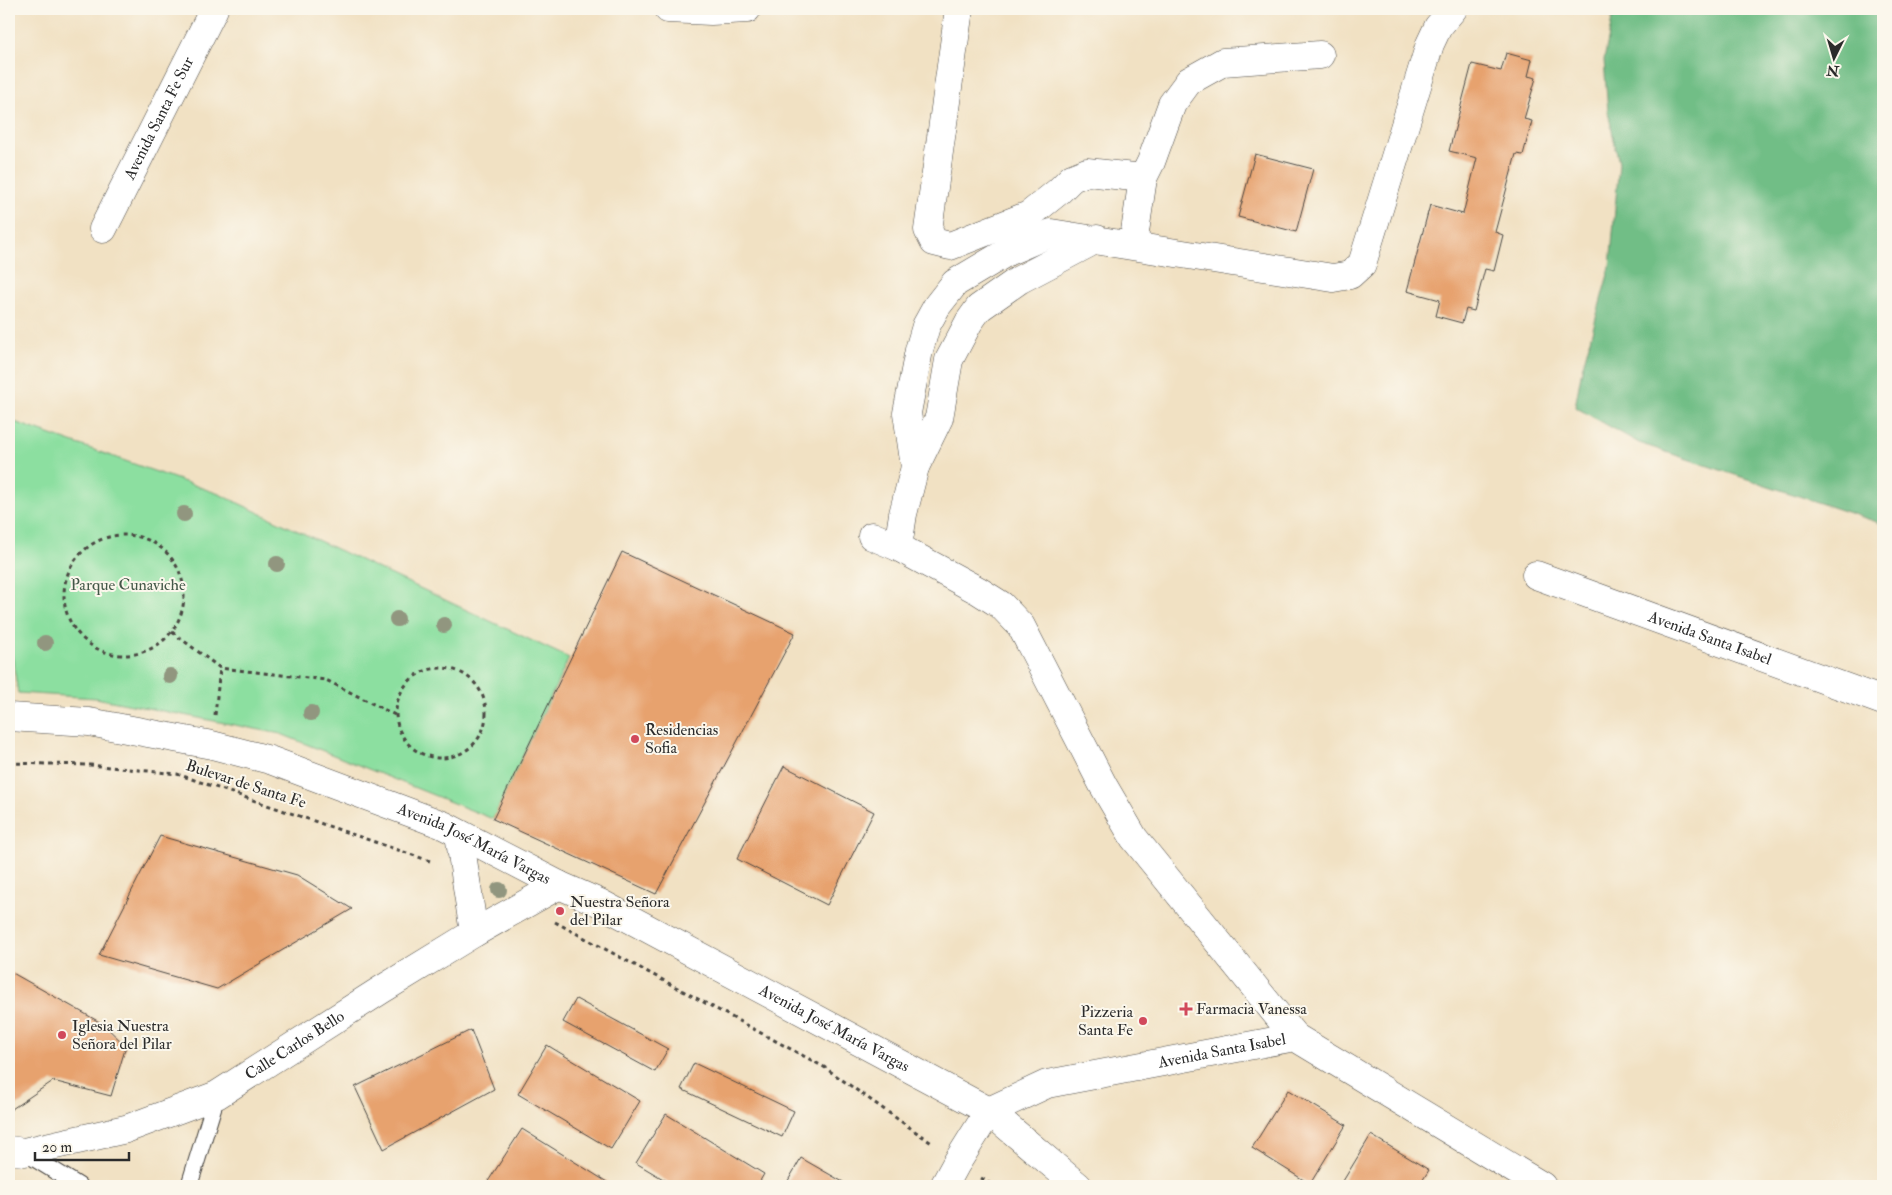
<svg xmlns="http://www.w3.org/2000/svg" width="1892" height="1195" viewBox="0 0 1892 1195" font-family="'IM FELL Double Pica',serif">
<rect width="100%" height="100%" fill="#fbf7ec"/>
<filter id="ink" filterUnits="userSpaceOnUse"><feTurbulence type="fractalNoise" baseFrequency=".02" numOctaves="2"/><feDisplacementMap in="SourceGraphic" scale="10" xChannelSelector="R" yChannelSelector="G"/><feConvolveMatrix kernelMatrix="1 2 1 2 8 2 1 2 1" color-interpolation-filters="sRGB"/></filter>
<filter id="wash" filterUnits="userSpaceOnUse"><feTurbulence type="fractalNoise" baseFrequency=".0096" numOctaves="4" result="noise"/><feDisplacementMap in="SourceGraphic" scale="20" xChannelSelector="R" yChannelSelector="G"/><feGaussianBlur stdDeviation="1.12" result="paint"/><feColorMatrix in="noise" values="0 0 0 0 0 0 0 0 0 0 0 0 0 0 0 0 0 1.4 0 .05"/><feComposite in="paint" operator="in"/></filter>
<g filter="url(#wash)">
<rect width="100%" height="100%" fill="#f1e1c3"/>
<polygon fill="#8cdfa0" stroke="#5c8566" points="9,420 219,494 569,658 493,819 281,734 96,698 18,693 9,636"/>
<polygon fill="#71be86" stroke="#4e7458" points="1614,9 1883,9 1883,524 1639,443 1575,407 1582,369 1610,267 1619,163 1608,112 1604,60"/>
<g id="blocks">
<g fill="#e7a26e">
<polygon points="1506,53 1532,60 1528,76 1536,78 1524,119 1532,121 1523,155 1516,154 1495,232 1503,235 1494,271 1485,269 1474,311 1466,309 1462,323 1436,316 1440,300 1407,291 1430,205 1463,214 1477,158 1449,151 1472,64 1501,71"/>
<polygon points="1255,154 1313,169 1296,232 1238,217"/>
<polygon points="622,552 795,633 656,894 493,819"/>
<polygon points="784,766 874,812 827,905 737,859"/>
<polygon points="160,836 297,875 352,909 217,989 99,955"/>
<polygon points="9,971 103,1024 126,1046 111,1096 53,1081 9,1111"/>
<polygon points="576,999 668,1049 655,1072 563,1022"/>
<polygon points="471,1030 494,1089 384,1149 355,1087"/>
<polygon points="547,1045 640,1101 611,1149 518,1094"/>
<polygon points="694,1063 794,1111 782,1137 681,1089"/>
<polygon points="1288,1090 1346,1125 1310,1184 1252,1148"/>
<polygon points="666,1114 764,1174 757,1186 675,1186 636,1163"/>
<polygon points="522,1129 607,1182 604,1186 485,1186"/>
<polygon points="1371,1135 1429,1170 1419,1186 1340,1186"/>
<polygon points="801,1158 850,1186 785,1186"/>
</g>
</g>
</g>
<g filter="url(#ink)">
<use href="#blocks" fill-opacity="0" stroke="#494642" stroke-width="1"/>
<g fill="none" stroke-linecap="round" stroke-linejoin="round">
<defs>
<g id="service">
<polyline points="24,1152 79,1186"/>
<polyline points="189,1186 217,1095"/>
</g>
<g id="minor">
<polyline points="668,9 711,11 747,9"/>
<polyline points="959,9 928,230 934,242 950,246 1029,215 1059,191 1072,178 1087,172 1143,178"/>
<path id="s1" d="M 103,229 L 214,9"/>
<polyline points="1133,245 1143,178 1151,162 1172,104 1189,81 1223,62 1320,55"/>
<polyline points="915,467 907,413 919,350 926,326 937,306 955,283 1007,252 1051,233 1333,278 1350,275 1362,264 1430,44 1438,27 1453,9"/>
<polyline points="872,536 898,547 979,591 1001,605 1021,626 1103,785 1134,838 1295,1037"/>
<polyline points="898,547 903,514 915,467 939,418 949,360 969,322 979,308 1019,280 1097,239"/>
<path id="s2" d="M 1536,575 L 1883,701"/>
<path id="s3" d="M 9,717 L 89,722 L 212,745 L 270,760 L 443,825 L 559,885 L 600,903 L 989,1111 L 1078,1186"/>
<polyline points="459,834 474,933"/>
<path id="s4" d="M 989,1111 L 1047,1084 L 1295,1037 L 1542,1186"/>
<path id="s5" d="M 9,1150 L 24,1152 L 126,1129 L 217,1095 L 381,990 L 474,933 L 559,885"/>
<polyline points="944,1186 956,1164 989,1111"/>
</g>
</defs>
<use href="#service" stroke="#494642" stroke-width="18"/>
<use href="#minor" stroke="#494642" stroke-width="29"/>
<g stroke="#494642" stroke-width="3" stroke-dasharray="4 4" stroke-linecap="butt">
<circle cx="124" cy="595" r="60"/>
<polyline points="172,632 220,668 326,680 395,715"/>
<circle cx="441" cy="713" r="45"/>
<polyline points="215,715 220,668"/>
<polyline points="9,763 90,765 177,774 433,862"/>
<polyline points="555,922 824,1067 933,1144"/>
<polyline points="981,1178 994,1186"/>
</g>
<use href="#service" stroke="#fff" stroke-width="16"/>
<use href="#minor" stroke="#fff" stroke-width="28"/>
</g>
<g fill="#91967f">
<circle cx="184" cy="514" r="8"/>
<circle cx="277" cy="564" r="8"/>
<circle cx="397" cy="619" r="8"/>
<circle cx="444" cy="625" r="8"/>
<circle cx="45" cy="643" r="8"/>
<circle cx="170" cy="676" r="8"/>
<circle cx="311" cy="713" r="8"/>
<circle cx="499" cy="890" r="8"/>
</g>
</g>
<g fill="#d1495b" stroke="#fbf7ec" stroke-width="2">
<circle cx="635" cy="739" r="5"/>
<circle cx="560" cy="911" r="5"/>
<path d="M1183.5 1001.5h5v5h5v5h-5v5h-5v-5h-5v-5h5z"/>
<circle cx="1143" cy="1021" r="5"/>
<circle cx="62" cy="1035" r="5"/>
</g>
<g text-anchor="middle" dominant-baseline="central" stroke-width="4" stroke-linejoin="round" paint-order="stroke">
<g font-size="16" fill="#2b2b2b" stroke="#fbf7ec">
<text stroke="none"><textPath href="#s1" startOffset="124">Avenida Santa Fe Sur</textPath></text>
<text stroke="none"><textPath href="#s2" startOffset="185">Avenida Santa Isabel</textPath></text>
<text transform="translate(246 784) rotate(18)">Bulevar de Santa Fe</text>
<text stroke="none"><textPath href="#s3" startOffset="486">Avenida José María Vargas</textPath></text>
<text stroke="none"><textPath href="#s3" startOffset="891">Avenida José María Vargas</textPath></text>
<text stroke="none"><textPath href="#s5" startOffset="309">Calle Carlos Bello</textPath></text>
<text stroke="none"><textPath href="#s4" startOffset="242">Avenida Santa Isabel</textPath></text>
</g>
<g font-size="16" fill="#435848" stroke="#fbf7ec">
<text x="128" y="585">Parque Cunaviche</text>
</g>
<g font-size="16" fill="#2b2b2b" stroke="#fbf7ec" text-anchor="start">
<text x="645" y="730">Residencias<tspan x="645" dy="18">Sofia</tspan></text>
<text x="570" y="902">Nuestra Señora<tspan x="570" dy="18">del Pilar</tspan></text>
<text x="1196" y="1009">Farmacia Vanessa</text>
<text x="1133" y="1012" text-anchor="end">Pizzeria<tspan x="1133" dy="18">Santa Fe</tspan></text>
<text x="72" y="1026">Iglesia Nuestra<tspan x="72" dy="18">Señora del Pilar</tspan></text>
</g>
</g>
<rect width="1892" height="1195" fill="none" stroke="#fbf7ec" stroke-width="30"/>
<g transform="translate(1834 58) rotate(185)" stroke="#fbf7ec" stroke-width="4" paint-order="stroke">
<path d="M0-4L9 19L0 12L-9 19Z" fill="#2b2b2b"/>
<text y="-8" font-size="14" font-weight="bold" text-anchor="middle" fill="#2b2b2b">N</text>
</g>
<path d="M35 1152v8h94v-8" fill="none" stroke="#2b2b2b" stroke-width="2.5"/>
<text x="42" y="1152" font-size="15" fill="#2b2b2b" stroke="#fbf7ec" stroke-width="4" paint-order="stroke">20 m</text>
</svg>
